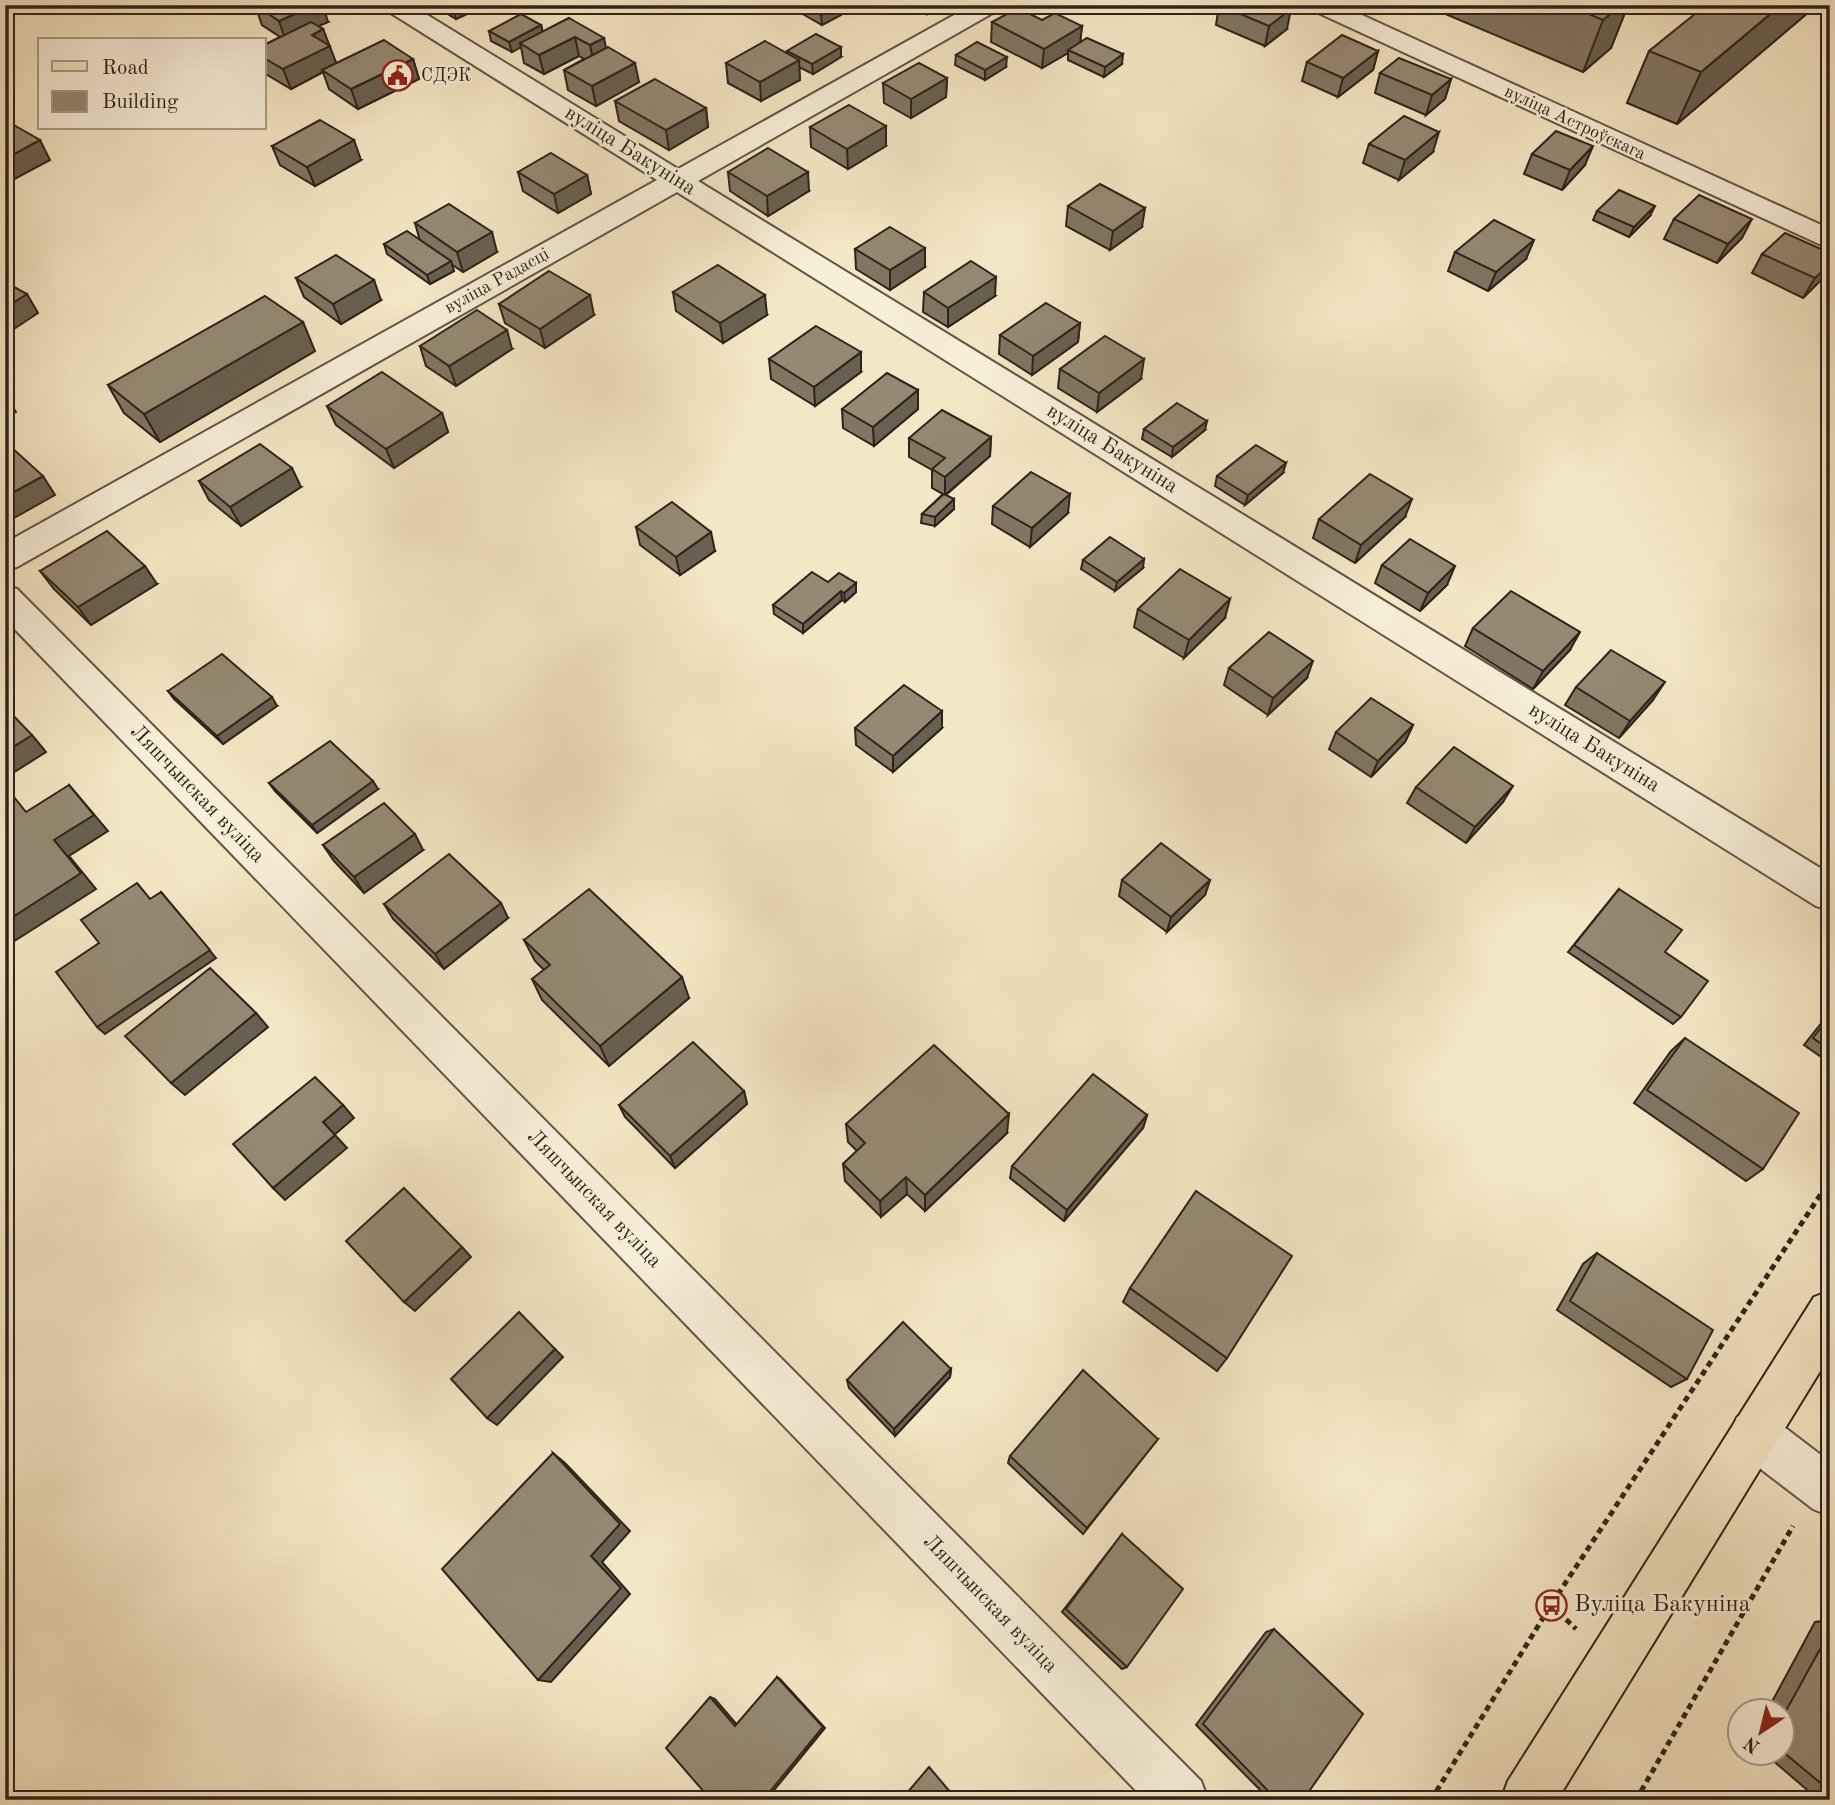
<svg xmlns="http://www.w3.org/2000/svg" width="1835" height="1805" viewBox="0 0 1835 1805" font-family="'Old Standard TT',serif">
<rect width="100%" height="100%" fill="#f4e7c5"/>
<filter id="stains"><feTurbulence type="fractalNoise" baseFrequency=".00286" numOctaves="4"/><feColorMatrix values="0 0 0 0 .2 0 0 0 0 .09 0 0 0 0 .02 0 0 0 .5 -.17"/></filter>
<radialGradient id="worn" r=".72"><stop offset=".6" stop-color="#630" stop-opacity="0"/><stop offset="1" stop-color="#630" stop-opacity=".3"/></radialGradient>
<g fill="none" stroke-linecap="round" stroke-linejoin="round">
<defs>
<g id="minor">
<polygon points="382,5 411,5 678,169 972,5 1002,5 998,10 698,181 1830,874 1830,910 1816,906 677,192 17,567 5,570 5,543 657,180 386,10"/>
<polygon points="1308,5 1340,5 1830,229 1830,249 1312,10"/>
<polygon points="5,586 17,589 1201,1781 1208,1800 1145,1800 5,619"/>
<polygon points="1754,1410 1771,1417 1830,1462 1830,1516 1813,1509 1737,1451 1730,1434 1737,1417"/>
</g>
<polygon id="primary" points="1830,1291 1830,1355 1557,1800 1501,1800 1508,1781 1814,1297"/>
</defs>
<use href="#minor" stroke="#605445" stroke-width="4"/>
<use href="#primary" stroke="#2e231a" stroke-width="4"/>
<g stroke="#2e231a" stroke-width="5" stroke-dasharray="6 4.5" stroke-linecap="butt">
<polyline points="1551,1605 1576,1629"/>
<polyline points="1431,1800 1551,1605 1830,1180"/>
<polyline points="1636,1800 1793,1526"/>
</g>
<use href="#minor" fill="#f8efd9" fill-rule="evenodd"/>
<use href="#primary" fill="#f4e7c5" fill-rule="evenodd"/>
</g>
<g fill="#807663" stroke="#2e231a" stroke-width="2">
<polygon points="255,5 328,22 318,26 323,29 336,63 413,59 419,79 358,109 329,89 323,72 291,89 264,73 264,45 280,37 262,25"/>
<polygon points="433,5 486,5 456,19"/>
<polygon points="787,5 841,5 841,15 822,25"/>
<polygon points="905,5 939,5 927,14"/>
<polygon points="1219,5 1287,29 1265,46 1216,25"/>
<polygon points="1424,5 1628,5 1611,48 1583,72"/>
<polygon points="1817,5 1677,124 1627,103 1649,51"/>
<polygon points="569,18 606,48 639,82 596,106 568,90 564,70 584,59 579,56 544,74 524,63 521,47 512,52 491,41 489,31 541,25 543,32"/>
<polygon points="1042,20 1082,26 1080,42 1122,64 1104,77 1068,60 1068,53 1042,68 991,42 992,22"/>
<polygon points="787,51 841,57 813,74 799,67 800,80 761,101 728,83 726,63 787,54"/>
<polygon points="1378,51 1373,70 1338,97 1302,81 1307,62"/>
<polygon points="956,55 1006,67 985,80 955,65"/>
<polygon points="1380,73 1451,79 1445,99 1426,115 1375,93"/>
<polygon points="947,78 946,97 911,118 884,103 883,83"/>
<polygon points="615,101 706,108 708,127 669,150 619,121"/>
<polygon points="810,127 886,146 848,169 811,147"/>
<polygon points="1369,144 1433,152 1399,180 1363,163"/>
<polygon points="272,146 361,160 315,186 280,165"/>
<polygon points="1532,154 1585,165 1562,190 1524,174"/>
<polygon points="518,172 587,175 591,194 558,213 523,191"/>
<polygon points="728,172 809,191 768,216 730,191"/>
<polygon points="1068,206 1142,227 1110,250 1066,226"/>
<polygon points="1597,211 1650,216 1629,237 1593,220"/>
<polygon points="1674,219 1742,238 1717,263 1664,239"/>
<polygon points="415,223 497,252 463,272 451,264 454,271 430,284 387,254 384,244 420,241"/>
<polygon points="855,249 925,267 890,290 856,269"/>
<polygon points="1455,252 1526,259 1488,291 1448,271"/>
<polygon points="1762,254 1825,276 1803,298 1752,273"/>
<polygon points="296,278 381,300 341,324 304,297"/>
<polygon points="673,292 767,315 723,343 676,311"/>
<polygon points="924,292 995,296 948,327 923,312"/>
<polygon points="499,304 594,315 545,348 505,323"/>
<polygon points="1080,323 1078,342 1032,375 999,354 1000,335"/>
<polygon points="420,346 512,349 456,386 426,366"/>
<polygon points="315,351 160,442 124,413 108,385"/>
<polygon points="769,359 861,372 815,406 771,379"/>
<polygon points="1060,369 1141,379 1097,412 1058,388"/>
<polygon points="918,390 918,409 874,446 843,428 842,409"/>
<polygon points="327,406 442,413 448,432 394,468 336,425"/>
<polygon points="1144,429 1205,430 1172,457 1142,439"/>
<polygon points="991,437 990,456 946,495 954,509 935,526 921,523 922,514 943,494 932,488 932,470 909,457 909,438"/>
<polygon points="1283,473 1245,505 1215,486 1217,476"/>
<polygon points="199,481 301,487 241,526 209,500"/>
<polygon points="993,506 1068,513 1030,547 992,524"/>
<polygon points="1405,517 1355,563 1313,538 1319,519"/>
<polygon points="636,527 715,551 680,575 640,545"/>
<polygon points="1083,560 1143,568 1115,591 1081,569"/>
<polygon points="1382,565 1447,585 1420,611 1375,583"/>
<polygon points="40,571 157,584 91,625 54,589"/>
<polygon points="828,582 856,583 856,592 845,602 842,600 803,633 774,614 773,605"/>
<polygon points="1138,609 1225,618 1184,658 1134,627"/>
<polygon points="1473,628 1570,650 1533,689 1465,646"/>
<polygon points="1229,668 1307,678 1268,715 1224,685"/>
<polygon points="1576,687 1653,700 1619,738 1565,705"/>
<polygon points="168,691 277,706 223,744 174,699"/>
<polygon points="1413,725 1405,742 1371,777 1329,749 1336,732"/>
<polygon points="855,728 942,728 893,772 856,745"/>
<polygon points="269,783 378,789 317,833 275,791"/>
<polygon points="1416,787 1503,802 1466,843 1407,803"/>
<polygon points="323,845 423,850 364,893 334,861"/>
<polygon points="1122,880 1210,880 1205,895 1167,932 1119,896"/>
<polygon points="1619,889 1665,952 1681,1017 1673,1024 1568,952"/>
<polygon points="384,904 508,918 444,969 393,919"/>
<polygon points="524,940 689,998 609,1066 542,1000 532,979 544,970 535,961"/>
<polygon points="1830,1012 1830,1063 1804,1045"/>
<polygon points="1685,1038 1763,1169 1746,1181 1634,1103 1671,1051"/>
<polygon points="744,1091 747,1104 675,1168 625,1117 619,1105"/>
<polygon points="1147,1115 1143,1128 1064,1221 1010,1178 1012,1166"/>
<polygon points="846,1124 1007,1133 925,1211 907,1194 881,1217 845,1181 843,1164 857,1151 848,1142"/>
<polygon points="1597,1253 1687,1379 1671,1387 1557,1310 1583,1264"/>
<polygon points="1130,1288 1227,1358 1217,1371 1123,1302"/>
<polygon points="951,1369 950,1377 895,1436 849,1388 847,1380"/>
<polygon points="1158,1439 1083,1534 1008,1463 1010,1456"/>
<polygon points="1122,1534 1127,1667 1122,1669 1062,1612"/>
<polygon points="1830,1620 1830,1800 1819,1800 1764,1753 1782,1753 1782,1711 1767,1711 1815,1622"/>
<polygon points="1274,1629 1303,1800 1270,1800 1196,1725 1266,1632"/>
</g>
<g fill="#686050" stroke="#2e231a" stroke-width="2">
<polygon points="315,5 323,5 328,22 286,41 279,21"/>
<polygon points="452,5 486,5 456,19"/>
<polygon points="841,5 841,15 822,25 821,15"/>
<polygon points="927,5 939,5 927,14"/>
<polygon points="1621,5 1628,5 1611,48 1583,72 1603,20"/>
<polygon points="1781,5 1817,5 1677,124 1701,72"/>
<polygon points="1291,9 1287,29 1265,46 1269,26"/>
<polygon points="541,25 543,35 520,43 521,47 512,52 509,42"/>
<polygon points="1082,26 1080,45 1068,50 1068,53 1042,68 1044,49"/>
<polygon points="323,29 337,65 322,70 323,72 291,89 283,69 312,35"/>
<polygon points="575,37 579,56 544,74 539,55"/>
<polygon points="604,38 608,58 594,65 590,45"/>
<polygon points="841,47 841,57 813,74 812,64"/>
<polygon points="1378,51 1373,70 1338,97 1343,78"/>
<polygon points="1123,54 1122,64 1104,77 1105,67"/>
<polygon points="1007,57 1006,67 985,80 985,70"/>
<polygon points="413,59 419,79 358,109 351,89"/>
<polygon points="799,60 800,80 761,101 760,82"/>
<polygon points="635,63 639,82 596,106 592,86"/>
<polygon points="947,78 946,97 911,118 911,99"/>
<polygon points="1451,79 1445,99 1426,115 1432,95"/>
<polygon points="706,108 708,127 669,150 666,130"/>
<polygon points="886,126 886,146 848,169 847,149"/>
<polygon points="1439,132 1433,152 1399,180 1405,160"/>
<polygon points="40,140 50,160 5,184 5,159"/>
<polygon points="354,140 361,160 315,186 307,167"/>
<polygon points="1593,146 1585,165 1562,190 1570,170"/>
<polygon points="808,172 809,191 768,216 767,196"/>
<polygon points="587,175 591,194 558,213 554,194"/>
<polygon points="1655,206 1650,216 1629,237 1634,227"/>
<polygon points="1145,208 1142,227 1110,250 1113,231"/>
<polygon points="1752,219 1742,238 1717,263 1728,244"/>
<polygon points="492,232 497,252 463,272 457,252"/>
<polygon points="1534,240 1526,259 1488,291 1496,272"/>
<polygon points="925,248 925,267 890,290 890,270"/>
<polygon points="451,261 454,271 430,284 427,275"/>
<polygon points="1830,264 1830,268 1825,276 1803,298 1815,278"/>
<polygon points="996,277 995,296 948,327 948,308"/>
<polygon points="374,280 381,300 341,324 333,304"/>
<polygon points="27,294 38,313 5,335 5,308"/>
<polygon points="590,295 594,315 545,348 540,329"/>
<polygon points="765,295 767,315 723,343 720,323"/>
<polygon points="303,322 315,351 160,442 144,414"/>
<polygon points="1080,323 1078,342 1032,375 1033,356"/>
<polygon points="507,330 512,349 456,386 449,366"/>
<polygon points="861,352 861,372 815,406 814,387"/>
<polygon points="1144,359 1141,379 1097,412 1099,393"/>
<polygon points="918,390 918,409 874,446 873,427"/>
<polygon points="5,395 16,412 5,418"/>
<polygon points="442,413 448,432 394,468 386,449"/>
<polygon points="1207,421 1205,430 1172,457 1173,447"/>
<polygon points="991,437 990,456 945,495 945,477"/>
<polygon points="1286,463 1283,473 1245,505 1248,495"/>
<polygon points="292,468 301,487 241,526 230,507"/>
<polygon points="43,476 55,495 5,523 5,497"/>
<polygon points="1070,494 1068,513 1030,547 1032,528"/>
<polygon points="954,499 954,509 935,526 935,517"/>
<polygon points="1412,499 1405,517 1355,563 1361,545"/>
<polygon points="711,532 715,551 680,575 676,557"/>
<polygon points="1144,559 1143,568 1115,591 1117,582"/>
<polygon points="145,566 157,584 91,625 78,607"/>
<polygon points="1455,566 1447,585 1420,611 1428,593"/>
<polygon points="856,583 856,592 845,602 844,593"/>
<polygon points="841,591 842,600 803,633 803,624"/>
<polygon points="1230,599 1225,618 1184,658 1189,640"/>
<polygon points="1580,632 1570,650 1533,689 1543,671"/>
<polygon points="1313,661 1307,678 1268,715 1273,698"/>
<polygon points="1665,682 1653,700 1619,738 1630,721"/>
<polygon points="272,697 277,706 223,744 217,736"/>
<polygon points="942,711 942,728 893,772 893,756"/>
<polygon points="1413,725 1405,742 1371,777 1378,761"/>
<polygon points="32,735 46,752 5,778 5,752"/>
<polygon points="373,781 378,789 317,833 312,825"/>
<polygon points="69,785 108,831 69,856 96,889 5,947 5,922 54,840"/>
<polygon points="1513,786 1503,802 1466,843 1475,827"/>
<polygon points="415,834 423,850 364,893 354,877"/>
<polygon points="1210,880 1205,895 1167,932 1171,917"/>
<polygon points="161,892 216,958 105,1034 97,1027"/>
<polygon points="501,903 508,918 444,969 435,954"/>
<polygon points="682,977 689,998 609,1066 600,1046"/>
<polygon points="256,1013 268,1027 185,1095 171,1083"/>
<polygon points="744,1091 747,1104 675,1168 670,1156"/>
<polygon points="343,1105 354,1118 334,1135 323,1122"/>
<polygon points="1009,1114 1007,1133 925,1211 925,1195"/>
<polygon points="1147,1115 1143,1128 1064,1221 1067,1210"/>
<polygon points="335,1135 347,1148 285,1200 273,1188"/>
<polygon points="906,1177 907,1194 881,1217 880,1201"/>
<polygon points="462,1247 471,1257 415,1311 404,1302"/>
<polygon points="555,1349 563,1357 497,1425 487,1418"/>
<polygon points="951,1369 950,1377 895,1436 894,1429"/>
<polygon points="553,1453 565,1463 630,1531 602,1562 630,1594 551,1682 538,1680 591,1556"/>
<polygon points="777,1677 780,1679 825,1728 766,1800 763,1800"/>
<polygon points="710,1697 715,1699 739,1727 735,1726"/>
</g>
<g fill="#958973" stroke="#2e231a" stroke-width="2">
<polygon points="255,5 315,5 279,21"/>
<polygon points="803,5 841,5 821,15"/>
<polygon points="1219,5 1281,5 1291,9 1269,26"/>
<polygon points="1567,5 1621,5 1603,20"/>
<polygon points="1706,5 1781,5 1701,72 1649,51"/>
<polygon points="1018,8 1042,20 1055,13 1082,26 1044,49 992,22"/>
<polygon points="521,14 541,25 509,42 489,31"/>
<polygon points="569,18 604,38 590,45 575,37 539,55 520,43"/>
<polygon points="311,22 323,29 312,35 330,46 283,69 264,58 264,45"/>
<polygon points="816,34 841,47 812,64 787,51"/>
<polygon points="1342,35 1378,51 1343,78 1307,62"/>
<polygon points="1087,38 1123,54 1105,67 1068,50"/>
<polygon points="384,40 413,59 351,89 322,70"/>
<polygon points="765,41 799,60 760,82 726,63"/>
<polygon points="977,42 1007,57 985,70 956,55"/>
<polygon points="608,47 635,63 592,86 564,70"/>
<polygon points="1399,58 1451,79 1432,95 1380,73"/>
<polygon points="919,63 947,78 911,99 883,83"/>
<polygon points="655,79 706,108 666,130 615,101"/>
<polygon points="849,105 886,126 847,149 810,127"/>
<polygon points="1404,116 1439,132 1405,160 1369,144"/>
<polygon points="5,120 40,140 5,159"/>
<polygon points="320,120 354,140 307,167 272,146"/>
<polygon points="1556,131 1593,146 1570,170 1532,154"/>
<polygon points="768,148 808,172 767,196 728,172"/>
<polygon points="551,153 587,175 554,194 518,172"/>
<polygon points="1100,184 1145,208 1113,231 1068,206"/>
<polygon points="1619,190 1655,206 1634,227 1597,211"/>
<polygon points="1699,195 1752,219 1728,244 1674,219"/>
<polygon points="449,204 492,232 457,252 415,223"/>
<polygon points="1494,220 1534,240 1496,272 1455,252"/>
<polygon points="890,227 925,248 890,270 855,249"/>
<polygon points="407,231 451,261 427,275 384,244"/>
<polygon points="1785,233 1830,253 1830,264 1815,278 1762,254"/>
<polygon points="336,255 374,280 333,304 296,278"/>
<polygon points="971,261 996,277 948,308 924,292"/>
<polygon points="718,265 765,295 720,323 673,292"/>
<polygon points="549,271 590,295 540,329 499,304"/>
<polygon points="5,282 27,294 5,308"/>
<polygon points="265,296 303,322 144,414 108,385"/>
<polygon points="1046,303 1080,323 1033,356 1000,335"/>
<polygon points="477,310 507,330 449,366 420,346"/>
<polygon points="816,326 861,352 814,387 769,359"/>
<polygon points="1105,336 1144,359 1099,393 1060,369"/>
<polygon points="382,372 442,413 386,449 327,406"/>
<polygon points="887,373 918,390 873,427 842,409"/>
<polygon points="1177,403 1207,421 1173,447 1144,429"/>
<polygon points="942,410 991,437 945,477 932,469 945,458 909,438"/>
<polygon points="260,444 292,468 230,507 199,481"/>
<polygon points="1256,445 1286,463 1248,495 1217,476"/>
<polygon points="11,447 43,476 5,497 5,450"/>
<polygon points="1031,472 1070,494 1032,528 993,506"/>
<polygon points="1370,474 1412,499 1361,545 1319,519"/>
<polygon points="944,494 954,499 935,517 922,514"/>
<polygon points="672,502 711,532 676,557 636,527"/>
<polygon points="107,531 145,566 78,607 40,571"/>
<polygon points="1110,537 1144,559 1117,582 1083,560"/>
<polygon points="1410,539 1455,566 1428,593 1382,565"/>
<polygon points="1180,569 1230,599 1189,640 1138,609"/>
<polygon points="812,572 828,582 839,573 856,583 844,593 841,591 803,624 773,605"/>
<polygon points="1511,591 1580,632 1543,671 1473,628"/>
<polygon points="1269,632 1313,661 1273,698 1229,668"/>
<polygon points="1611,650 1665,682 1630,721 1576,687"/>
<polygon points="222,654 272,697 217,736 168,691"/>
<polygon points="904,685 942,711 893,756 855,728"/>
<polygon points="1371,698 1413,725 1378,761 1336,732"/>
<polygon points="5,707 32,735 5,752"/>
<polygon points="330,741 373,781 312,825 269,783"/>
<polygon points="1454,747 1513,786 1475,827 1416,787"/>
<polygon points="69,785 94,815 54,840 81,873 5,922 5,803 14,797 26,812"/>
<polygon points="384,803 415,834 354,877 323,845"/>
<polygon points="1161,843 1210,880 1171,917 1122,880"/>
<polygon points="449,854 501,903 435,954 384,904"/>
<polygon points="137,883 150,899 161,892 210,950 97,1027 56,972 99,943 81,920"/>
<polygon points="589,889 682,977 600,1046 532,979 550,965 524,940"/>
<polygon points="1619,889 1682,930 1665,952 1708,981 1681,1017 1574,945"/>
<polygon points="210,968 256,1013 171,1083 125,1036"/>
<polygon points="1830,1016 1830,1050 1813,1038"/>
<polygon points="1685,1038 1799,1113 1763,1169 1647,1090"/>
<polygon points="693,1042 744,1091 670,1156 619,1105"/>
<polygon points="934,1045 1009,1114 925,1195 906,1177 880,1201 843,1164 865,1143 846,1124"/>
<polygon points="1093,1074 1147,1115 1067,1210 1012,1166"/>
<polygon points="315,1077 343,1105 323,1122 335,1135 273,1188 233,1144"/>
<polygon points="404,1188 462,1247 404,1302 346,1241"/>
<polygon points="1196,1191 1292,1256 1227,1358 1130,1288"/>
<polygon points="1597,1253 1713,1330 1687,1379 1570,1301"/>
<polygon points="519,1312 555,1349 487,1418 451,1379"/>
<polygon points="903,1322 951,1369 894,1429 847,1380"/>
<polygon points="1083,1370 1158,1439 1087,1528 1010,1456"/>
<polygon points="553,1453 620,1524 591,1556 621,1588 538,1680 442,1569"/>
<polygon points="1122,1534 1183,1589 1127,1667 1066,1609"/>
<polygon points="1274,1629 1363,1714 1303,1800 1277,1800 1203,1724"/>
<polygon points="1830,1631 1830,1791 1782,1751 1782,1718"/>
<polygon points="777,1677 823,1727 763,1800 711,1800 666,1748 710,1697 735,1726"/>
<polygon points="929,1767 957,1800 901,1800"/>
</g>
<defs>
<symbol id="civic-ring" viewBox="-11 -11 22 22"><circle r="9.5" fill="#f8efd9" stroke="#8f2418" stroke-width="1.5"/><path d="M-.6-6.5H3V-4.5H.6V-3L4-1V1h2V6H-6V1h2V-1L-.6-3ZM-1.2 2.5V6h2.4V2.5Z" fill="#8f2418"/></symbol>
<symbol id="bus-ring" viewBox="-11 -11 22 22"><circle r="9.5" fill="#f8efd9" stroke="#8f2418" stroke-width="1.5"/><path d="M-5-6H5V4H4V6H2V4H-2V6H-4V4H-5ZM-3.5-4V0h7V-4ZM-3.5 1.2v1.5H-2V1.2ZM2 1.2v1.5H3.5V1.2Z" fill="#8f2418"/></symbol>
</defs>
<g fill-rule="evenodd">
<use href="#civic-ring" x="380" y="58" width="35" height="35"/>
<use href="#bus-ring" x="1534" y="1588" width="35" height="35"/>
</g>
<g text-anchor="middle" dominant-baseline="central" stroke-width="5" stroke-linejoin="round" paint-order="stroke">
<g font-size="18" fill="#2e231a" stroke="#f8efd9" text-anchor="start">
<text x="421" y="76">СДЭК</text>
</g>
<g font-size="18" fill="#2e231a" stroke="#f8efd9">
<text transform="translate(1575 123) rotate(25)">вуліца Астроўскага</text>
<text transform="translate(497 281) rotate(-29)">вуліца Радасці</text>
</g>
<g font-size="21" fill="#2e231a" stroke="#f8efd9">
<text transform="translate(630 151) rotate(32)">вуліца Бакуніна</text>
<text transform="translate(1112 449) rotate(32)">вуліца Бакуніна</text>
<text transform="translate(1594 748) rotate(32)">вуліца Бакуніна</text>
<text transform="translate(197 794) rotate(46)">Ляшчынская вуліца</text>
<text transform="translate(594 1199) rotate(46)">Ляшчынская вуліца</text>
<text transform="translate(990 1604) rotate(46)">Ляшчынская вуліца</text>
</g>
<g font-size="24" fill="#2e231a" stroke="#f8efd9" text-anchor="start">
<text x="1574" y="1605">Вуліца Бакуніна</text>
</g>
</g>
<rect width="1835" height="1805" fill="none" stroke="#f4e7c5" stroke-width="28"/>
<rect x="7" y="7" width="1821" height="1791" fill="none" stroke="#2e231a" stroke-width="3.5"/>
<rect x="14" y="14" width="1807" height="1777" fill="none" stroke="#2e231a" stroke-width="2"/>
<rect x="38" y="38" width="228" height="91" fill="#f8efd9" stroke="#a79d8d" stroke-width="2"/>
<rect x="52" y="61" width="35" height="10" fill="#f4e7c5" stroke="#a79d8d" stroke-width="2"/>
<text x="102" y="74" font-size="21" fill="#2e231a">Road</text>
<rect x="52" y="91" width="35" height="21" fill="#958973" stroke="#a79d8d" stroke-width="2"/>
<text x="102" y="108" font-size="21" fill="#2e231a">Building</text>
<g transform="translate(1761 1732) rotate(215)"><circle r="33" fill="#f8efd9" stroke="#a79d8d" stroke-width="2"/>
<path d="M0-5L12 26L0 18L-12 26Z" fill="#8f2418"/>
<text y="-10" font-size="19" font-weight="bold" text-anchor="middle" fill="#2e231a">N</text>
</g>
<rect width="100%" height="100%" filter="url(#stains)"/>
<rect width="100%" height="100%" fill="url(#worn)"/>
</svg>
